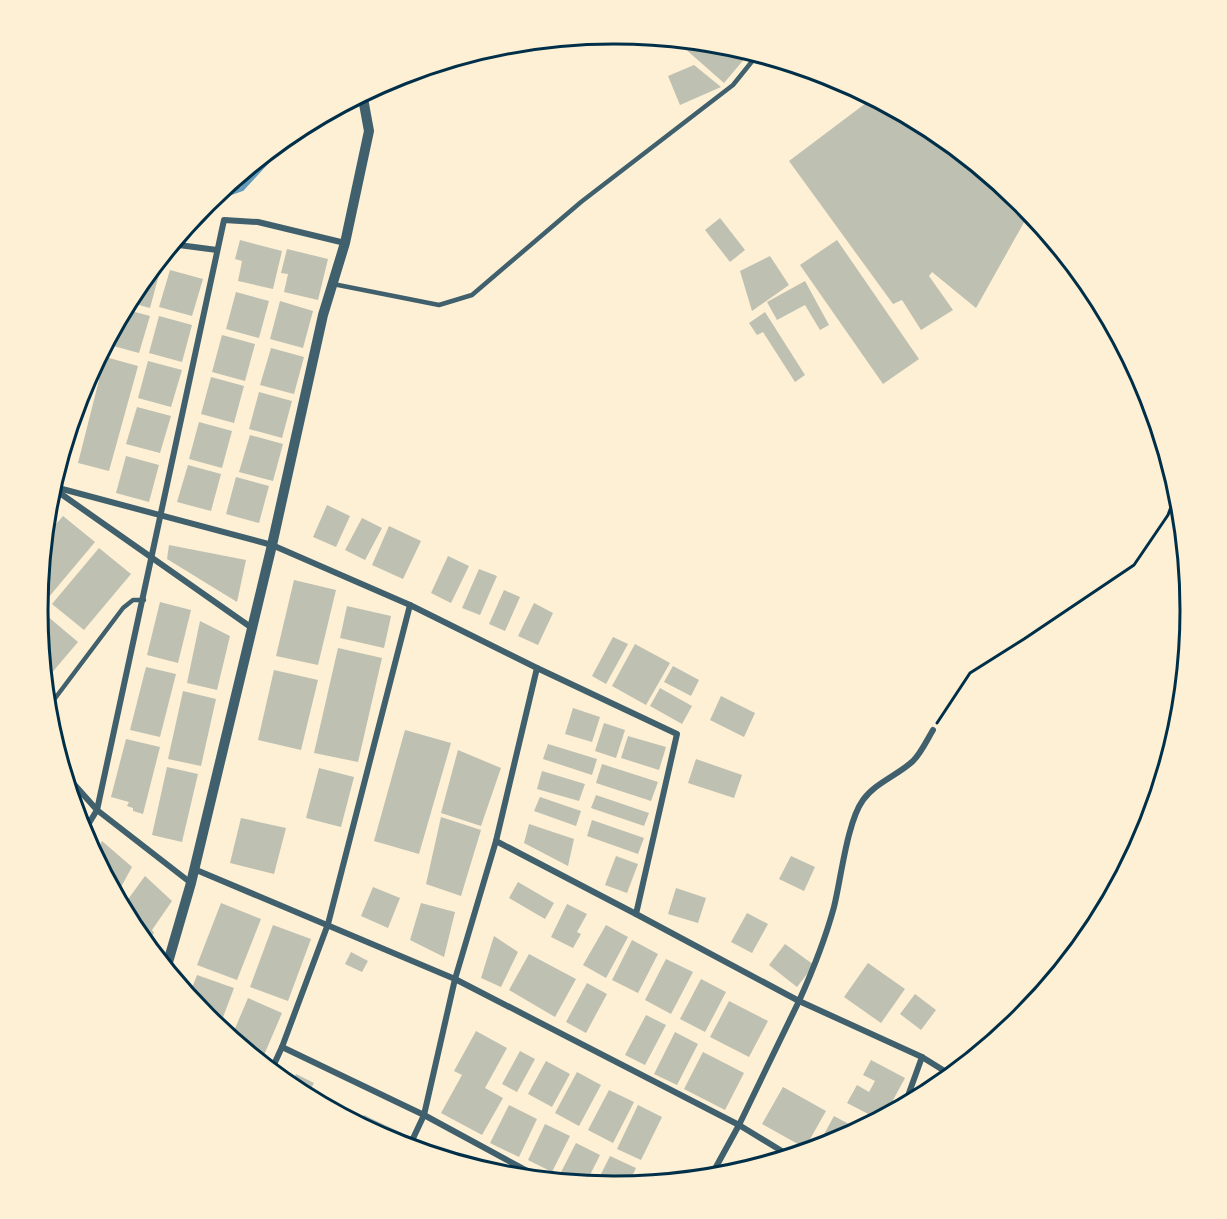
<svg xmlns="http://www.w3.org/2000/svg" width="1227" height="1219" viewBox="0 0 1227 1219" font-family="Raleway,sans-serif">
<rect width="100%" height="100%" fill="#fdf0d5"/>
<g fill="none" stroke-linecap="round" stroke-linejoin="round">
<polyline stroke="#669bbc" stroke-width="4.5" points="206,202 242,189 299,127"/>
</g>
<g fill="#bec0b2">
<polygon points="674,39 726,44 734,47 746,57 724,83"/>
<polygon points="694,65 721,87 680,105 668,76"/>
<polygon points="863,93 934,130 999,184 1027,217 976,308 932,272 929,276 953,310 921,330 902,300 893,304 789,161 870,100"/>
<polygon points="720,218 745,250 730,262 705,230"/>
<polygon points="240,240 282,251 273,289 238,281 242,261 235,259"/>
<polygon points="837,240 919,359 883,384 800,265"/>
<polygon points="287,249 328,259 318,300 284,292 288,274 281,273"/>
<polygon points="770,256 789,285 752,311 740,271"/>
<polygon points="151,268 160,271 150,308 128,302 134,289"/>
<polygon points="170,270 203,279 192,316 159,307"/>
<polygon points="805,281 829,325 820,330 805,305 777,320 767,302"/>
<polygon points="236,292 269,301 259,338 226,329"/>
<polygon points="280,301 313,311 303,348 270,339"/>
<polygon points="124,309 150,316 139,353 106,344"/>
<polygon points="765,312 805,375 795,382 763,332 757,335 749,323"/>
<polygon points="159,316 192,325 182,362 149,353"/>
<polygon points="222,335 255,344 245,381 212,372"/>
<polygon points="271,348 304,357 294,394 260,385"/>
<polygon points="102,356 138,366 109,471 78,463 99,380 95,379"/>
<polygon points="148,361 182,370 171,407 138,398"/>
<polygon points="211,377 244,386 234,423 201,414"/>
<polygon points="259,392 292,401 282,438 249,429"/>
<polygon points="137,407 171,416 160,453 126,444"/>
<polygon points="199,422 232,431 222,468 189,459"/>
<polygon points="250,435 283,444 273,481 239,472"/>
<polygon points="126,456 159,465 149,502 116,493"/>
<polygon points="188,465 221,474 211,511 177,502"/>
<polygon points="236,477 269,486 259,523 226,514"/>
<polygon points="327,505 350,516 336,547 313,537"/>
<polygon points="63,516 95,542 48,598 39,590 44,538"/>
<polygon points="362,518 382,528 365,560 345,550"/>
<polygon points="389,526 421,541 403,579 372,565"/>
<polygon points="169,545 246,560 237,602 167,559"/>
<polygon points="99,548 131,574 84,630 52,604"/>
<polygon points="448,556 469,566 451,603 431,593"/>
<polygon points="479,569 497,576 480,615 462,608"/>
<polygon points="294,580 336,590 318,665 276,656"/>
<polygon points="504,590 520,597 505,631 489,624"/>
<polygon points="160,602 191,610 178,663 147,655"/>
<polygon points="534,603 553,613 538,645 518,636"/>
<polygon points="347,606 391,616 384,648 340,638"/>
<polygon points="46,615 78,642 44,682 39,624"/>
<polygon points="200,621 230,636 217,690 187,683"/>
<polygon points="613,637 628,644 606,684 592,676"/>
<polygon points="635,644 670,663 646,705 612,686"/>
<polygon points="338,648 382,658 358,762 314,753"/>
<polygon points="673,666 699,680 691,696 664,682"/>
<polygon points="146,667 176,674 160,737 130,730"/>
<polygon points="274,670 318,680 301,750 258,740"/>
<polygon points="660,688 692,706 682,724 650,706"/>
<polygon points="183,691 216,699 201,766 168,759"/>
<polygon points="721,696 755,713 744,737 710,720"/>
<polygon points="573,708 600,717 592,742 565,734"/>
<polygon points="604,723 625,730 616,758 595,751"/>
<polygon points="405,730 451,743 419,854 374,841"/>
<polygon points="628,736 666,747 659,770 621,758"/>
<polygon points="126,739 160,747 143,814 133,811 133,808 127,806 129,802 111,797"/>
<polygon points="548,744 597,759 592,775 543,759"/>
<polygon points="458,750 501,768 481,826 441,813"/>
<polygon points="696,759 742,775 734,798 688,783"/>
<polygon points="602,764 658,782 651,801 596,783"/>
<polygon points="167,767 198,774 182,842 152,835"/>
<polygon points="319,768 354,777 341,827 306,818"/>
<polygon points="542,771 585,784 579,801 537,789"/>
<polygon points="596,795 649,813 644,826 591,808"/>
<polygon points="540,797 581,811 576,826 534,811"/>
<polygon points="441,817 481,830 461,896 426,884"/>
<polygon points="241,818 286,828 274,874 230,863"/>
<polygon points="592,820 644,838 638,854 587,836"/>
<polygon points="529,824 574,839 568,866 524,843"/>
<polygon points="102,841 132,867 116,896 94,855"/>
<polygon points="616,856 638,864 627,893 605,885"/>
<polygon points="791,856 815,867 804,891 779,879"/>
<polygon points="145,876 172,901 152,930 154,933 146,944 134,929 125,912 127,909 126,902"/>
<polygon points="518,882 554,903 545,919 509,898"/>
<polygon points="373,887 400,898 388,928 361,916"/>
<polygon points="676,888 706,898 698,923 668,914"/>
<polygon points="221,903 261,919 237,980 197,965"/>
<polygon points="421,903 455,912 444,957 410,940"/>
<polygon points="567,904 587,914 577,932 581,934 573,948 551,937"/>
<polygon points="747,913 768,924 752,953 731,942"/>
<polygon points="273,925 311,939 288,1001 250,987"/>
<polygon points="606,925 628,937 606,978 583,965"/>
<polygon points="494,936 518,952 501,987 481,978"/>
<polygon points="632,940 658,954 638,993 612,980"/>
<polygon points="785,944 814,965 797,987 769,965"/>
<polygon points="351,952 368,961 362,972 345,964"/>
<polygon points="529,954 576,979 555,1017 509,990"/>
<polygon points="666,959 693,972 671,1014 645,1000"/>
<polygon points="868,963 905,989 881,1023 844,997"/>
<polygon points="197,975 234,988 219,1028 206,1017 189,996"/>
<polygon points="701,979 726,992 705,1032 680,1019"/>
<polygon points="587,983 607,994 586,1033 566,1022"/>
<polygon points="915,994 936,1010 921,1030 900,1014"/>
<polygon points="248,998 282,1013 261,1062 231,1038"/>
<polygon points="729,1001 768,1021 749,1057 710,1037"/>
<polygon points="646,1015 666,1025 645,1065 625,1055"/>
<polygon points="476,1031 507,1048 485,1088 503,1098 482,1135 441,1113 462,1075 454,1071"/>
<polygon points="675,1032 698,1044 677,1085 654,1074"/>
<polygon points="520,1051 535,1059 517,1092 502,1084"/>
<polygon points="703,1052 744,1073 725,1110 684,1089"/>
<polygon points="871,1060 905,1078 885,1115 878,1119 847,1103 857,1085 869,1092 875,1081 863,1075"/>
<polygon points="546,1061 570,1074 552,1107 528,1094"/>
<polygon points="577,1072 601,1085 579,1126 555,1113"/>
<polygon points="296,1074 314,1083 307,1096 290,1087"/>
<polygon points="783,1087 826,1111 805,1148 762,1124"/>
<polygon points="609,1090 634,1102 613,1143 588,1130"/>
<polygon points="509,1105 537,1119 519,1157 490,1143"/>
<polygon points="638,1105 662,1117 641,1160 617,1149"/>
<polygon points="364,1115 402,1133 397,1143 359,1124"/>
<polygon points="834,1116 858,1129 834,1142 817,1147"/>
<polygon points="545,1124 570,1136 552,1172 528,1160"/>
<polygon points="576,1143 600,1155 586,1183 566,1181 558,1178"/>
<polygon points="437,1148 458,1161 458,1162 433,1154"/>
<polygon points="610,1156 636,1168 628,1185 614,1186 596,1184"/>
<polygon points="643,1174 659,1182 638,1184"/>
</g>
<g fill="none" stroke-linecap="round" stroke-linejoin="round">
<polyline stroke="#003049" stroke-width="3" points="937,723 970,673 1024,639 1134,565 1168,515 1177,491"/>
<g stroke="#3f606c" stroke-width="4.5">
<polyline points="333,284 439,305 472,295 581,202 733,85 758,54"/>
<polyline points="47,709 123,608 133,600 144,600"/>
</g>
<g stroke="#3f606c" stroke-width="6">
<polyline points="171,244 217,250"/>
<polyline points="51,486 272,545 410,605 537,668 677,734 636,914 799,1001 739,1125 711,1176"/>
<polyline points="54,489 252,628"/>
<path d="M 933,730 C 927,740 921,753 913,761 C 898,775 875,783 863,800 C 847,822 841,879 834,907 C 825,940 813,970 799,1001 L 922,1057 L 951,1075"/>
<polyline points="64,773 97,810 191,883"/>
<polyline points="83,833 97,810 224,220 258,222 345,243"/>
<polyline points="496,841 636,914"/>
<polyline points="194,869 455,979 739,1125 790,1156"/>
<polyline points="282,1047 424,1115 542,1179"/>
<polyline points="271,1071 282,1047 328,924 410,605"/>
<polyline points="905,1104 922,1057"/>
<polyline points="409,1147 424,1115 455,979 496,841 537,668"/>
</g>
<polyline stroke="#3f606c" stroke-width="10" points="166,969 191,883 272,545 323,315 345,243 369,131 362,93"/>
</g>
<path d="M0 0H1227V1219H0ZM48 610a566 566 0 1 1 1132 0a566 566 0 1 1-1132 0Z" fill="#fdf0d5" fill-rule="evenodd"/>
<path fill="none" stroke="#003049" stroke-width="3" d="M48 610a566 566 0 1 1 1132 0a566 566 0 1 1-1132 0Z"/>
</svg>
